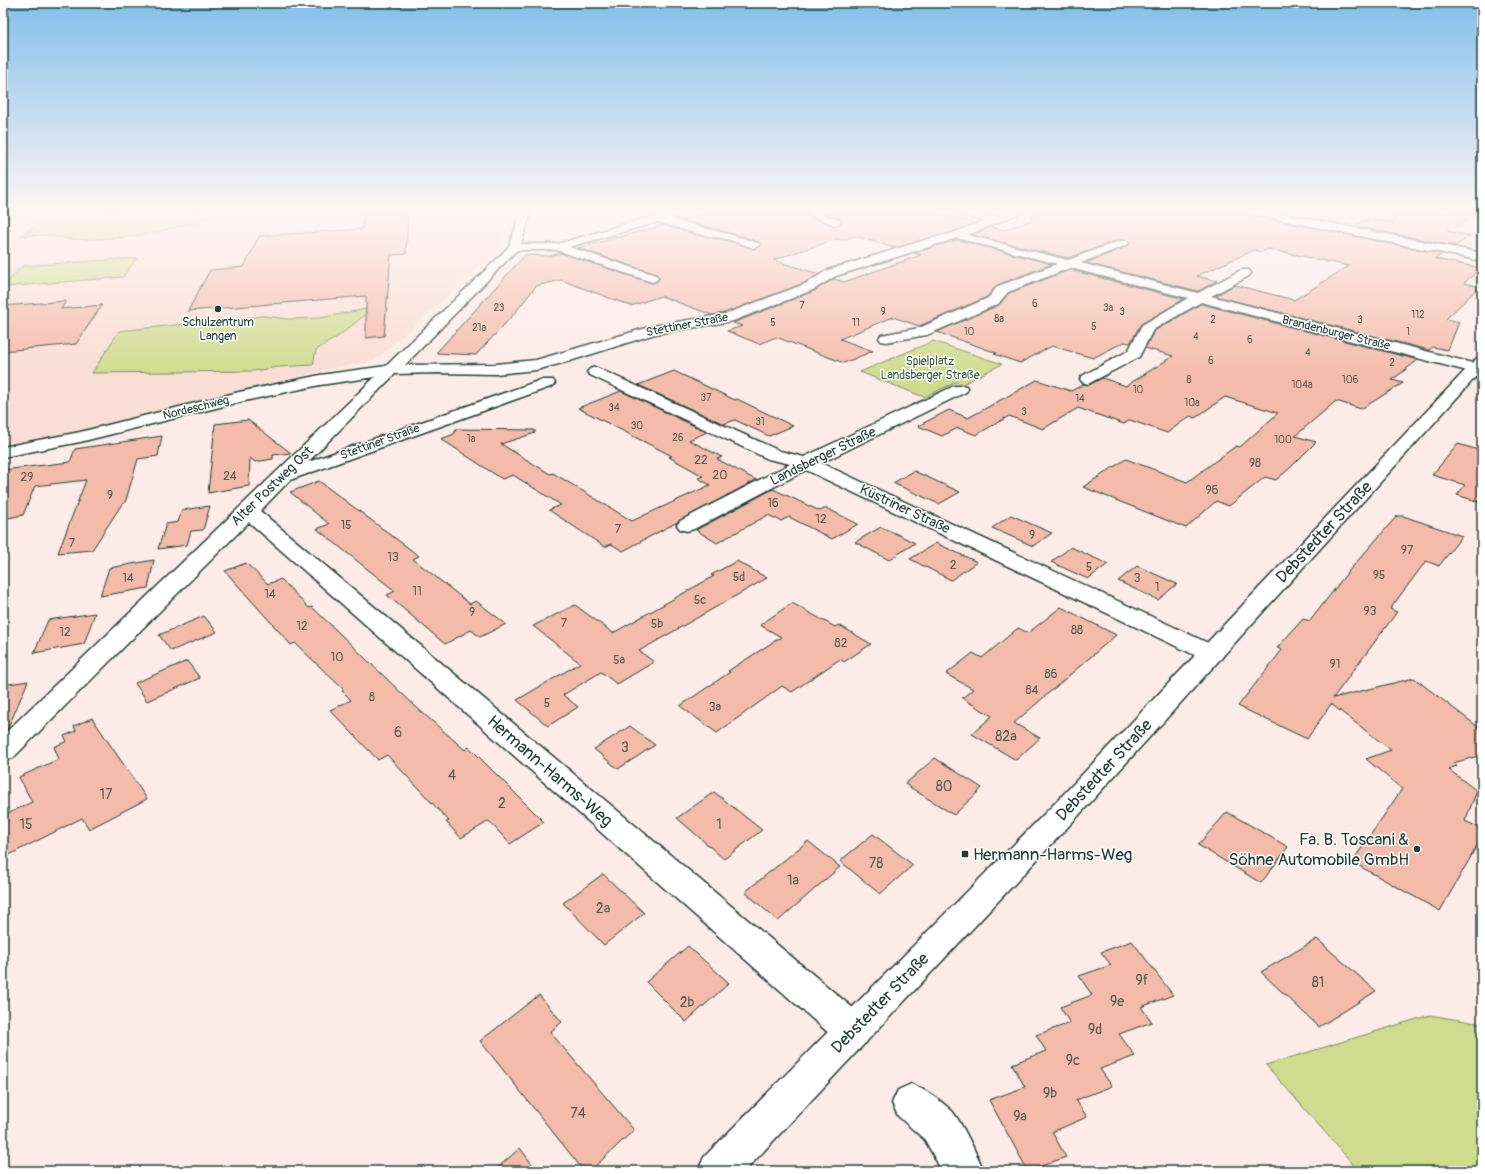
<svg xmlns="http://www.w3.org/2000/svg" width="1485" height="1174" viewBox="0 0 1485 1174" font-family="Pangolin,sans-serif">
<rect width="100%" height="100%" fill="#fcebe6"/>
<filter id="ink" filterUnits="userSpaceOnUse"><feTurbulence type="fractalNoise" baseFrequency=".025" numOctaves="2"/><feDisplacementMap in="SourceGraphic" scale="8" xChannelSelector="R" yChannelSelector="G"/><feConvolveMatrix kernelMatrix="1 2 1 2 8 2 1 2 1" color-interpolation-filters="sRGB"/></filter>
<g filter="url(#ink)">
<g fill="#faddd4">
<polygon points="3,212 516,212 499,247 490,258 374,361 324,370 79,432 3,446"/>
<polygon points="1313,212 1349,212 1482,238 1482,255 1301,219"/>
</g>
<g fill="#cfdc8f" stroke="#778c62">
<polygon points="57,212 212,212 199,224 188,224 149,234 127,237 86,240 68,239 49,235 20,236"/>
<polygon points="137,258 123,277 3,287 22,266"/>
<polygon points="366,309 365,315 340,335 316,350 313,365 278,367 254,371 92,373 119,331 263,316 288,319 320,318"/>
<polygon points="933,341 1002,364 963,384 956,382 924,397 860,372"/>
<polygon points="1430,1015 1482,1024 1482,1171 1359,1171 1266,1065"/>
</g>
<g fill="#f4bbaa" stroke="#1f3d34">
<polygon points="365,212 408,212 406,254 391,255 384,336 366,338 366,296 188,311 210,270 244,267 259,236 362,229"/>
<polygon points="707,212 798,212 836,226 842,223 841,219 822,212 933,212 975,223 953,232 895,248 855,236 843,240 837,239 773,260 819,274 804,283 725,313 712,315 661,296 631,306 561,280 536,286 514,314 476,355 436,353 525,255 550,256 561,253 652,283 656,282 659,279 656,274 578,248 664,225 698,235 726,240 754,249 761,245 758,242 748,238 682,220"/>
<polygon points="1032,212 1235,212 1442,254 1435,259 1481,268 1464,283 1479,287 1446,319 1459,322 1448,350 1433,347 1429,350 1215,296 1235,285 1294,300 1349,266 1268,249 1262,252 1254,250 1197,276 1217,281 1198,291 1086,263 1128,246 1130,243 1127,240 1118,240 1068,258 973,235 991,227 1004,230 1032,220"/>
<polygon points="1394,212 1482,212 1482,213 1447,231 1470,236 1455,246 1354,226 1368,219 1393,223"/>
<polygon points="957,240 1052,264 997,285 987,297 919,326 893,317 840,339 873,351 844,363 776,337 759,344 727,331 742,326 733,323 814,291 834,279 844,282 921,255 914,253"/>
<polygon points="1070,270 1184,299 1141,324 1130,343 1124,342 1093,358 1052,346 1020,363 994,354 997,353 937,332 999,305 1009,293"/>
<polygon points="66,301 61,309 102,305 76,344 3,351 3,306"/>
<polygon points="1201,304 1418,360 1392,380 1403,383 1361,409 1336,401 1295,436 1316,442 1290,468 1276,480 1265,477 1229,506 1216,501 1186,528 1083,487 1126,459 1187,482 1236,446 1240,447 1278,413 1225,397 1195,418 1190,416 1167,433 1130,420 1124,424 1078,408 1043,429 1009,416 976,435 958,428 942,436 918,426 949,410 968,418 1037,380 1071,391 1084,384 1089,385 1102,378 1126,386 1173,356 1145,348 1154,331"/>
<polygon points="674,371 735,400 737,399 793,426 769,436 735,420 724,424 638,385"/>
<polygon points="621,391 707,432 689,440 722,457 717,459 756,480 623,551 611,544 605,547 549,510 561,505 513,475 502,479 441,439 454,434 456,429 535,430 535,433 501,444 550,474 553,473 632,521 710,485 698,478 703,476 669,457 672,456 578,408"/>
<polygon points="248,420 291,453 273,455 273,459 255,462 250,458 249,486 208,493 215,424"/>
<polygon points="162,436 158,456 138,459 125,503 122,504 92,550 58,553 86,480 35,486 23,515 3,519 3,470 70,462 75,449"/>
<polygon points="1458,444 1482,451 1482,503 1457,495 1465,485 1432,475"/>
<polygon points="914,471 960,492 939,504 893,483"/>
<polygon points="319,481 419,556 413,559 470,604 476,601 506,624 480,637 471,630 445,644 387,595 395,591 317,529 329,524 290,492"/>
<polygon points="773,489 820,511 826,508 858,524 832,539 789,517 781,521 768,515 717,543 696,530"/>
<polygon points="210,506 203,530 191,531 187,545 158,549 166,524 178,522 182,510"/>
<polygon points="1011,515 1031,524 1052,533 1033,546 992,528"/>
<polygon points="1397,516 1403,516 1462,536 1439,566 1426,561 1390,609 1397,612 1333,698 1414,678 1482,730 1482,755 1453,763 1457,766 1448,769 1477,791 1465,821 1482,829 1482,837 1440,911 1352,862 1402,789 1366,759 1391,750 1331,704 1307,739 1238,706 1282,650 1277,648 1303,619 1310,621 1347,573"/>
<polygon points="881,527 897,534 915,543 889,560 855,542"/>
<polygon points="936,543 977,562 951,580 910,559"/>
<polygon points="1071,547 1090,556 1108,564 1088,579 1051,562"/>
<polygon points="154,560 148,588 100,596 109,568"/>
<polygon points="737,561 767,578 639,651 654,662 617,684 601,672 563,695 578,707 548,726 517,700 580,663 533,626 575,605 613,633 714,576 711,575"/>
<polygon points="246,563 268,584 281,579 309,608 312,607 416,707 465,750 469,747 544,822 510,844 489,821 461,838 446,822 449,821 387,755 378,760 330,710 351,700 342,691 344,690 295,643 291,645 225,571"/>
<polygon points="1137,566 1177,584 1158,600 1118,581"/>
<polygon points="792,603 835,627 839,625 871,644 844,662 840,659 792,692 782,686 717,733 680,706 730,672 728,671 781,637 760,625"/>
<polygon points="1061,607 1116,635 1014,723 1040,738 1016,760 972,734 992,716 962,698 973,689 946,674 973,653 982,658 1018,628 1028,633"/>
<polygon points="95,613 84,644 34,653 48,620"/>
<polygon points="204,616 217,632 171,651 159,635"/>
<polygon points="187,661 200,678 147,701 135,683"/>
<polygon points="28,681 8,728 3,733 3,685"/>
<polygon points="92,718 147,799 89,829 82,818 3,858 3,816 32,802 19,777 59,759 54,747 67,741 64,736 76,731 74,726"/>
<polygon points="630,726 655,745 618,769 594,749"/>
<polygon points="935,758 982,788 954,815 905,784"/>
<polygon points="714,792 762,830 724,859 677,818"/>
<polygon points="1227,812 1288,847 1261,883 1198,845"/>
<polygon points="873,834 913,865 880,894 840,861"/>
<polygon points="808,841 840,867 778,921 745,892"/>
<polygon points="603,874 644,913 604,945 563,903"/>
<polygon points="1317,939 1376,991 1319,1027 1261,972"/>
<polygon points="1132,941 1173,995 1141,1007 1152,1022 1119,1034 1135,1056 1100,1069 1112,1086 1076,1100 1087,1117 1052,1132 1066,1157 1028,1171 989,1100 1025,1087 1012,1064 1046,1051 1036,1035 1070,1023 1060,1007 1092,995 1079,976 1111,965 1101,952"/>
<polygon points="688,946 729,983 686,1022 646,982"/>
<polygon points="539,995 562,1022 550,1032 634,1130 590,1171 584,1171 480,1041"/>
<polygon points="520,1148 537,1171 494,1171"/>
</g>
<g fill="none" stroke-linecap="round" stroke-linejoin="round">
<defs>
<g id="minor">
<path d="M 521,212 L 531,212 L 521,244 L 557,244 L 667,212 L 685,212 L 670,218 C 699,228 729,233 758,243 L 760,245 L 754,248 L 726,239 L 698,234 L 658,222 L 569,247 L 656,275 L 658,278 L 656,281 L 652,282 L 556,250 L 517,250 L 405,365 L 496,364 L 536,360 L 653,326 L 725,314 L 805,284 L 828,270 L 925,240 L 953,233 L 983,221 L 954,212 L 974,212 L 993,217 L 1006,212 L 1022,212 L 968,235 L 1068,260 L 1119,241 L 1127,241 L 1129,243 L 1127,245 L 1081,263 L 1198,293 L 1241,270 L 1249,270 L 1251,273 L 1249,276 L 1211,296 L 1480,365 L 1482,369 L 1475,373 L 1201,302 L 1153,330 L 1139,357 L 1088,384 L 1082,382 L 1080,379 L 1082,376 L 1128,351 L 1142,325 L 1188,298 L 1070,268 L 1008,292 L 998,304 L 927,335 L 886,342 L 881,341 L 879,338 L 881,335 L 919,328 L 988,298 L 998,286 L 1057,264 L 957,238 L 836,276 L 813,290 L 733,321 L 655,334 L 570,361 L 536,370 L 496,374 L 438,373 L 395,374 L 308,462 L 541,380 L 553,380 L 555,383 L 553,386 L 290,480 L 260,511 L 866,1019 L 871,1031 L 866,1043 L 853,1048 L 840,1043 L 249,522 L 13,758 L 3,761 L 3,735 L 375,377 L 320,385 L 240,402 L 80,442 L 3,457 L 3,447 L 80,432 L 239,392 L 320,375 L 386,366 L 500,256 L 509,246 Z"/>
<polygon points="799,212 816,212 840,220 841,222 836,225"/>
<polygon points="1251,212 1274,212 1482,253 1482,261 1256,215"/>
<polygon points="595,367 780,451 804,457 954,386 966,386 968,389 966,392 821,463 1221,649 1224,654 1221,659 1212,662 1203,659 806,470 694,529 687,531 680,529 677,525 680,521 790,464 768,459 590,375 587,372 590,369"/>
<path d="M 911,1084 C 926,1090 940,1100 952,1111 C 961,1121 978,1157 984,1171 L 942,1171 L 925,1140 L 898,1116 L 892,1103 L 898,1090 Z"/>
</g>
<polygon id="secondary" points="1482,356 1482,370 1079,815 745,1171 698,1171 704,1157 1059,799 1477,358"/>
</defs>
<use href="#minor" stroke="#1f3d34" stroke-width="3"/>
<use href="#secondary" stroke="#1f3d34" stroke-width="3"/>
<use href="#minor" fill="#fff" fill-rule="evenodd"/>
<use href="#secondary" fill="#fff" fill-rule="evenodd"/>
</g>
</g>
<linearGradient id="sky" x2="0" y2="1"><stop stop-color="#83bfea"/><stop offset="0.56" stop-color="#fef6f4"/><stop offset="1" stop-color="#fef6f4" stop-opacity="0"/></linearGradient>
<rect width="1485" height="377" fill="url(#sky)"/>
<g fill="#1f3d34" stroke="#fff" stroke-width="1.5">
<circle cx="218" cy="309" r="4"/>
<circle cx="1417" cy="849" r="4"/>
<rect x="961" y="850" width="8" height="8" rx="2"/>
</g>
<g text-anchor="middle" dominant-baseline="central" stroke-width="3" stroke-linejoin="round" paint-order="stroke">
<g font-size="10" fill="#545c52">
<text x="1035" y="304">6</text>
<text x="802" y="306">7</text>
<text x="499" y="308">23</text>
<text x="1108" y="308">3a</text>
<text x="883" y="312">9</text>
<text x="1122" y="312">3</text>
<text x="1418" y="315">112</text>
<text x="999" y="319">8a</text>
<text x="1213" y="320">2</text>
<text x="1360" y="320">3</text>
<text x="773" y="323">5</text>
<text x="856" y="323">11</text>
<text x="1094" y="327">5</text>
<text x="479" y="328">21a</text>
<text x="969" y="332">10</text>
<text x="1408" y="332">1</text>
<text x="1196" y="337">4</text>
<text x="1250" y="340">6</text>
<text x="1308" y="353">4</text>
<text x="1211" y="361">6</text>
<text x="1392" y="363">2</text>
<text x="1189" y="380">8</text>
<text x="1350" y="380">106</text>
<text x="1302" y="385">104a</text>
<text x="1138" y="390">10</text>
<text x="706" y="398">37</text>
<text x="1080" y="399">14</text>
<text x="1192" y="403">10a</text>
<text x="614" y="408">34</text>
<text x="1024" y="412">3</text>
<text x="760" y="422">31</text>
<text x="637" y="426">30</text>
<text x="678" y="438">26</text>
<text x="471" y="439">1a</text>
<text x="1283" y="440">100</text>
</g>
<g font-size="12" fill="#1f3d34" stroke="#fff">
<text x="218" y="322">Schulzentrum<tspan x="218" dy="14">Langen</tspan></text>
</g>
<g font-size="12" fill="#1f3d34" stroke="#fff">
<text transform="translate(687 325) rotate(-11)">Stettiner Straße</text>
<text transform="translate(1336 333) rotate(14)">Brandenburger Straße</text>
<text transform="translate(196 408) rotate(-14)">Nordeschweg</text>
<text transform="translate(380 442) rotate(-20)">Stettiner Straße</text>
</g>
<g font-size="12" fill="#425d46" stroke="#fff">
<text x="930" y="361">Spielplatz<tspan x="930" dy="14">Landsberger Straße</tspan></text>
</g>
<g font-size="12" fill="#545c52">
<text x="701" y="460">22</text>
<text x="1255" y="463">98</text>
<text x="720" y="475">20</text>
<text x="230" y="476">24</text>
<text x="27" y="477">29</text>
<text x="1212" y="490">96</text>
<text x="110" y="495">9</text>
<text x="773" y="503">16</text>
<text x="821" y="519">12</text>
<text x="346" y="525">15</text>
<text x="618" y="529">7</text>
<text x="1032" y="535">9</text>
<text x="72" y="543">7</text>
<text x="1407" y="550">97</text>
<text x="393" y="557">13</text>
<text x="953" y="565">2</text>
<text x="1089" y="567">5</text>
<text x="1379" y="575">95</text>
<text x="739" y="577">5d</text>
<text x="128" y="578">14</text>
<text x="1137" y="578">3</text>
<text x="1157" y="587">1</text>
<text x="417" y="591">11</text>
<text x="270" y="594">14</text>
<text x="700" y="600">5c</text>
<text x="1370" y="611">93</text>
<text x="472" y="612">9</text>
<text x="564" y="623">7</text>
<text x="657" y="624">5b</text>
<text x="302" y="626">12</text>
<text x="1077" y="630">88</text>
<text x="65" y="632">12</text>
<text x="841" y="643">82</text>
<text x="337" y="657">10</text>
<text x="619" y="660">5a</text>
<text x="1335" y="664">91</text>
<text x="1051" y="674">86</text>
<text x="1032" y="690">84</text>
<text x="372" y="697">8</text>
<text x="547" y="703">5</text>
<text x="715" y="707">3a</text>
</g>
<g font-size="14" fill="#1f3d34" stroke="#fff">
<text transform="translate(823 456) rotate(-26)">Landsberger Straße</text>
<text transform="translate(272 486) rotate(-44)">Alter Postweg Ost</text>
<text transform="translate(905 509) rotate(25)">Küstriner Straße</text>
</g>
<g font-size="14" fill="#545c52">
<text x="398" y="732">6</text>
<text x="1006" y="736">82a</text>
<text x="625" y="747">3</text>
<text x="452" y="775">4</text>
<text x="944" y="786">80</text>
<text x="106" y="794">17</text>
<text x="502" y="803">2</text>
<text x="26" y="824">15</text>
<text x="719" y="824">1</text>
<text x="876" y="863">78</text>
<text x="793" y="880">1a</text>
<text x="603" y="908">2a</text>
<text x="1142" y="980">9f</text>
<text x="1318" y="982">81</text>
<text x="1117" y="1001">9e</text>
<text x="687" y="1002">2b</text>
<text x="1095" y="1029">9d</text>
<text x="1073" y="1060">9c</text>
<text x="1050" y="1093">9b</text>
<text x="578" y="1113">74</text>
<text x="1020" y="1116">9a</text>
</g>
<g font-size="17" fill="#1f3d34" stroke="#fff">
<text transform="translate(1324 532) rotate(-47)">Debstedter Straße</text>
<text transform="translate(1104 770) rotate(-47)">Debstedter Straße</text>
<text transform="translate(550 771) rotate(41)">Hermann-Harms-Weg</text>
<text transform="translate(880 1003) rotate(-46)">Debstedter Straße</text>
</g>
<g font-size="17" fill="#1f3d34" stroke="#fff" text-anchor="end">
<text x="1409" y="839">Fa. B. Toscani &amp;<tspan x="1409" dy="20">Söhne Automobile GmbH</tspan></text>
<text x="973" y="854" text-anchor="start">Hermann-Harms-Weg</text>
</g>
</g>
<rect width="1485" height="1174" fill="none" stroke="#fff" stroke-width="16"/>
<rect x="8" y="8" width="1469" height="1158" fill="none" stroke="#1f3d34" stroke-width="1.5" filter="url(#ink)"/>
</svg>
